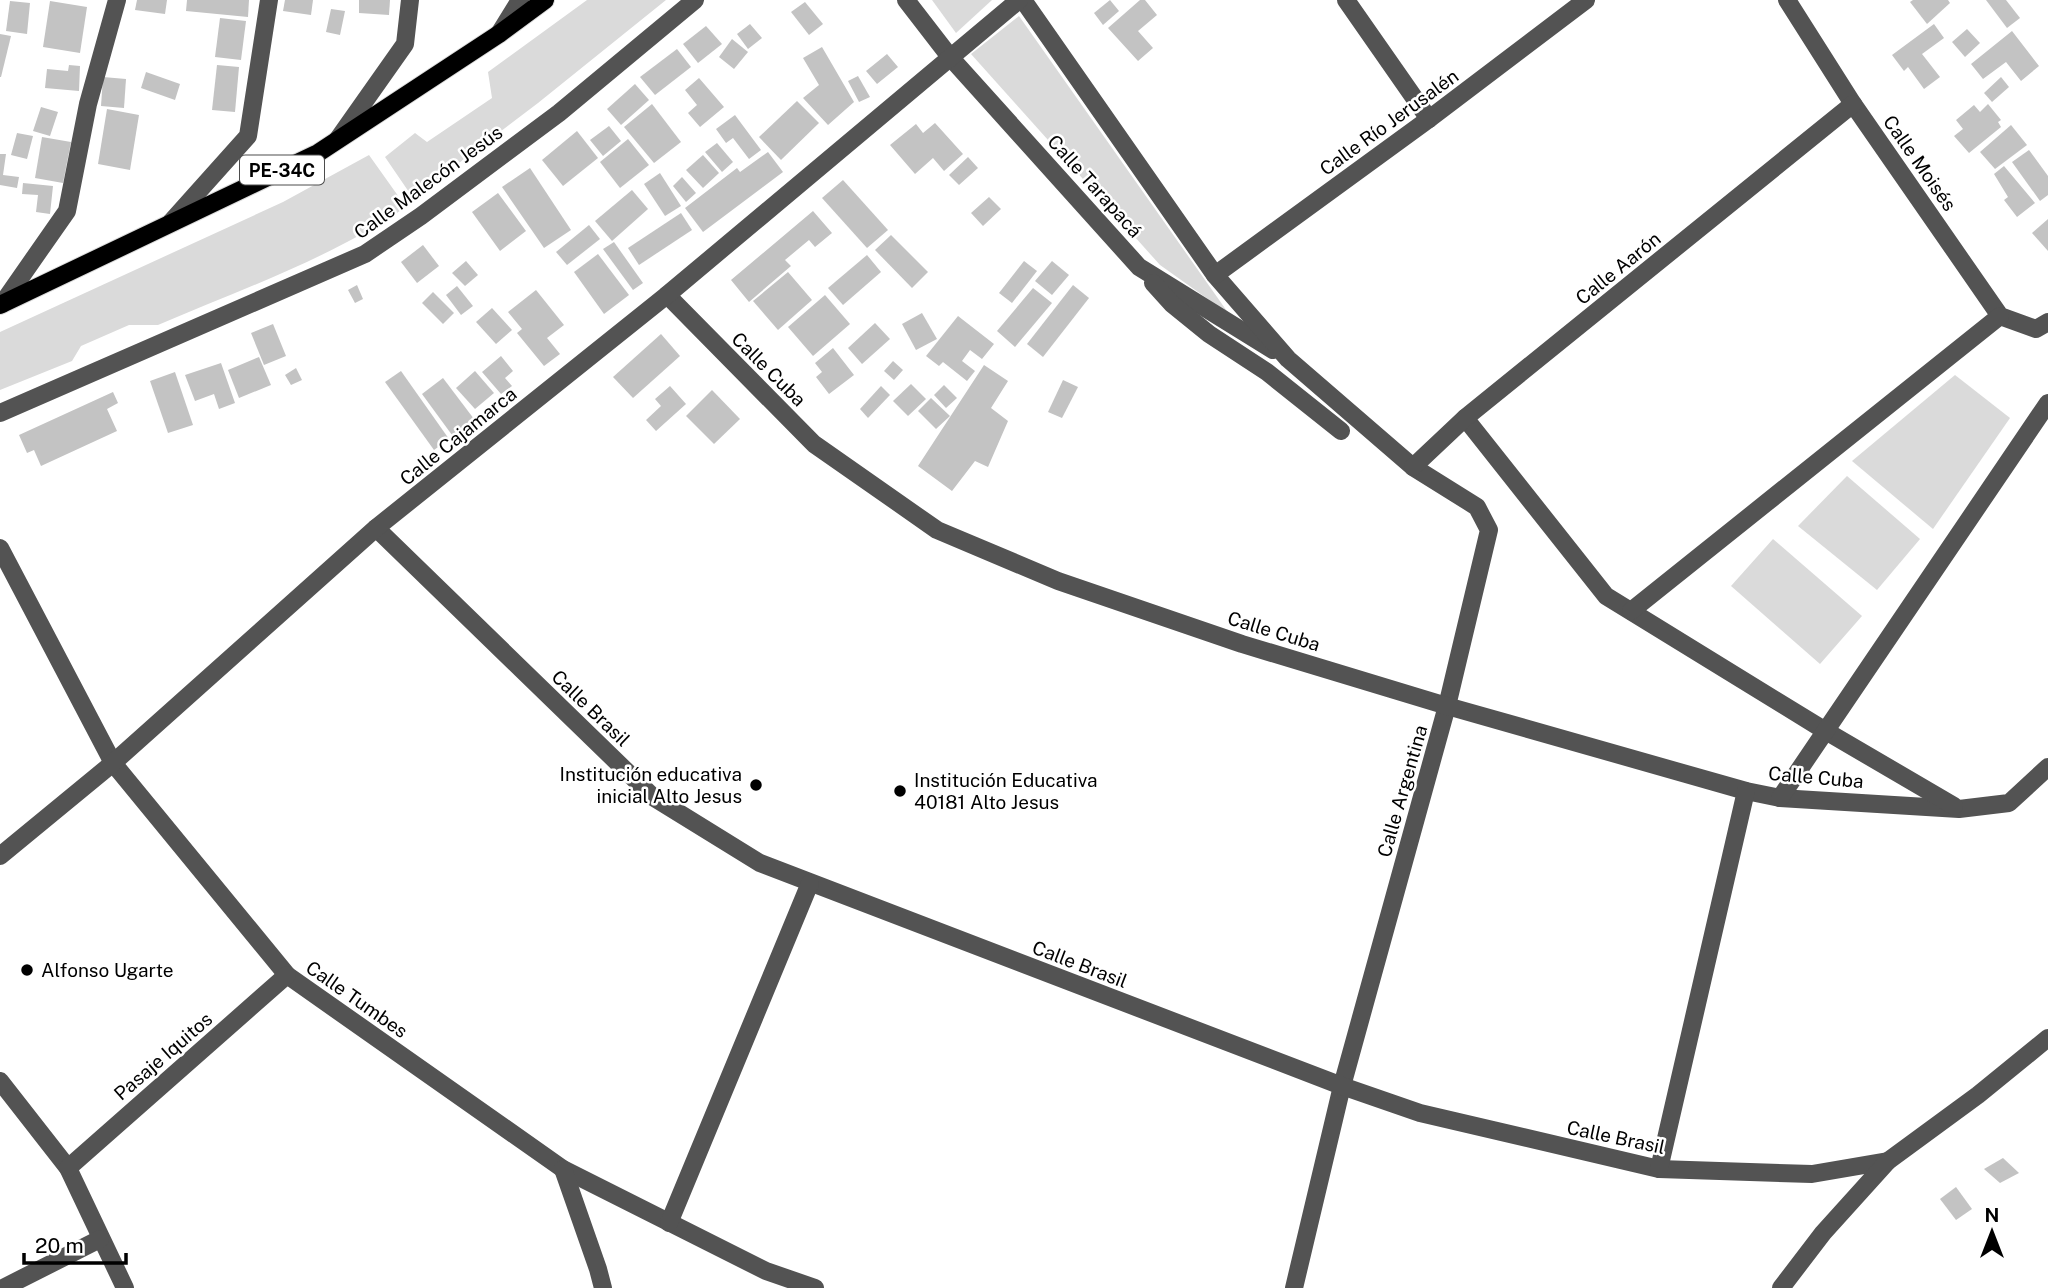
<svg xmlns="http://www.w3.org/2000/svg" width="2048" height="1288" viewBox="0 0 2048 1288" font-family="'Public Sans',sans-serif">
<rect width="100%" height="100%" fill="#fff"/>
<g fill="#dadada">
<polygon points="587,0 666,0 538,103 413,198 385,157 415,133 427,142 492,98 488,72"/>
<polygon points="932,0 992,0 956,33"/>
<polygon points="1019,16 1229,314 1160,265 971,54"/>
<path d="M 369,155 L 406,207 C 331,258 242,289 158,325 L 129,325 L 81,346 L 72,361 L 0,390 L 0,332 L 283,202 Z"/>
<polygon points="1955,375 2010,418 1933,529 1852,461"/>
<polygon points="1847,476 1920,539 1877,590 1798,526"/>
<polygon points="1773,539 1862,616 1820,664 1731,586"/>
</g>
<g fill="#c3c3c3">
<polygon points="137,0 167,0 165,14 135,10"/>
<polygon points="187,0 249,0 248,17 186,11"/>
<polygon points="285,0 313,0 311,15 283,11"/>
<polygon points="359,0 390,0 389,15 359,13"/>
<polygon points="1110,0 1119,11 1103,25 1094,13"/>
<polygon points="1140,0 1145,0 1157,15 1138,31 1153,48 1138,61 1108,28"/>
<polygon points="1913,0 1948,0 1950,3 1927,24 1910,2"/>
<polygon points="1986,0 2006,0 2020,18 2007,28"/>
<polygon points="10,1 30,3 27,34 6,31"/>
<polygon points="50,1 87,7 80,53 43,47"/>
<polygon points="805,2 823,24 809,35 791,12"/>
<polygon points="331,9 345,11 340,35 326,32"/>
<polygon points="220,18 246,21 241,60 215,57"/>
<polygon points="750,24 762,38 748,49 737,34"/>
<polygon points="1934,24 1944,38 1922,54 1940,77 1924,89 1908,67 1904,71 1892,55"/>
<polygon points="706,26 722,44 698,63 683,44"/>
<polygon points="1967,29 1980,43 1965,57 1952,42"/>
<polygon points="2012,31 2039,66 2021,81 2006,62 1983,79 1971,64"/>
<polygon points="0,34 11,36 1,77 0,77"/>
<polygon points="732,39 748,52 734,69 719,57"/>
<polygon points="822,47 854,102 828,125 803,98 819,85 803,58"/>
<polygon points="677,49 691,67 655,95 640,77"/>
<polygon points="887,54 898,67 877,84 866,71"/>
<polygon points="69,65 80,66 79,91 45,88 47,69 68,71"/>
<polygon points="217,65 239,67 235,112 212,110"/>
<polygon points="146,72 180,84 175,100 141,88"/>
<polygon points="858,76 870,97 859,102 848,81"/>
<polygon points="103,77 126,79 124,108 101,106"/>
<polygon points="2001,77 2009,87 1992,102 1984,93"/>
<polygon points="699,78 724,107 700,127 688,113 697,105 685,90"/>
<polygon points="635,84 649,100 621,125 607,109"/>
<polygon points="797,101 819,123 781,160 759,137"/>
<polygon points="652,104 681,142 654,163 624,127"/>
<polygon points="1988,104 2001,120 1998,122 2001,127 1969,153 1954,136 1963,129 1956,120 1974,105 1980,112"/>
<polygon points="41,107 58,112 50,136 33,131"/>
<polygon points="107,109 139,115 130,170 98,164"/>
<polygon points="735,115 761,150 749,159 733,138 726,143 716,129"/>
<polygon points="935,123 963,154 944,171 933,158 915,174 890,145 916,124 923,133"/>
<polygon points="2011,125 2027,145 1995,169 1980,152"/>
<polygon points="609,126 621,141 603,156 590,140"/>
<polygon points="577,131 598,158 563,186 542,160"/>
<polygon points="17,133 33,136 27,159 11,155"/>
<polygon points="42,137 71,142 63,183 35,178"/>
<polygon points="628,139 649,165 620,188 600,162"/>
<polygon points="717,143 733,162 722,172 705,152"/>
<polygon points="2029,150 2048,176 2048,195 2040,201 2012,162"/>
<polygon points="768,152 783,172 703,232 685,208 737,168 740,172"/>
<polygon points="0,154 6,154 3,175 19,177 17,188 0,185"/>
<polygon points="703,155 719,173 703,188 686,170"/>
<polygon points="968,157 978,168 959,185 949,175"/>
<polygon points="2004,166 2035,203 2017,217 2004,200 2008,197 1994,174"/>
<polygon points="530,168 571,230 544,248 502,187"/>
<polygon points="660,173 681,206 665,216 644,184"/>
<polygon points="682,177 696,193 686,202 673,186"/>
<polygon points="843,180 888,230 867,248 822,198"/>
<polygon points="23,183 53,186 50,214 36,212 38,195 22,194"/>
<polygon points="632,190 648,209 612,241 595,221"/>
<polygon points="498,193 526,231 500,251 472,212"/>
<polygon points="989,197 1001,209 983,226 971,213"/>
<polygon points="813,211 832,233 815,247 809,240 785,260 791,266 749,302 731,280"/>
<polygon points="681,213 692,230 639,265 628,248"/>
<polygon points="2048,219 2048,251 2032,233"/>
<polygon points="589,225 600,239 567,265 556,252"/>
<polygon points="891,235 928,272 912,288 875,250"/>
<polygon points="614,242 643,283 633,290 603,249"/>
<polygon points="423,245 439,266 417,283 401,262"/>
<polygon points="598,254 629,295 604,314 574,272"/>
<polygon points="867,255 881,272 843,305 828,288"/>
<polygon points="466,261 478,275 465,286 452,273"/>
<polygon points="1024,261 1037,271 1012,303 999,293"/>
<polygon points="1052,261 1069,275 1052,295 1035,281"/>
<polygon points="788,272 812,300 778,330 753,301"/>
<polygon points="357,285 363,299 355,303 348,290"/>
<polygon points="1073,285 1089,298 1043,357 1027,344"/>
<polygon points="457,286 473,306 461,315 446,295"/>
<polygon points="1033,288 1052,303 1015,347 997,331"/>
<polygon points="536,290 564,325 547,338 560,354 544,366 517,333 522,329 508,312"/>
<polygon points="433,292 454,313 443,324 422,303"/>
<polygon points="825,295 850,324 813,356 788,327"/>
<polygon points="492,308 512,330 496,344 476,322"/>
<polygon points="922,313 937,339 916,350 902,324"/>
<polygon points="958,316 994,344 982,359 970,350 962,361 975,371 967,381 943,362 939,366 926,356"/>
<polygon points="875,323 890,339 862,364 848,348"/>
<polygon points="273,324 286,356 264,365 251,333"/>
<polygon points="661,334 680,356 633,398 613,377"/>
<polygon points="833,348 854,375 829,394 816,377 822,372 815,363"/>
<polygon points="501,356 513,371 505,378 512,386 501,394 482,372"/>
<polygon points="259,357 271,385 239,398 228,370"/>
<polygon points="893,361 903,370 894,380 884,371"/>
<polygon points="221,363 235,403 219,409 214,394 195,401 185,375"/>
<polygon points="984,365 1008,381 991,408 1008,421 988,467 975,461 952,491 918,466"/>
<polygon points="296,368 302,380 291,385 285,375"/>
<polygon points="401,371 449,439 434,450 385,382"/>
<polygon points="475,371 494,393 475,409 456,388"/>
<polygon points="175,372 193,425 168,433 150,381"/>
<polygon points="443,378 474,419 452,435 422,394"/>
<polygon points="1063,380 1078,387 1062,418 1048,412"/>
<polygon points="911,384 926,399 908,416 893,401"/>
<polygon points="944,385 957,398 946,408 934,395"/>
<polygon points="670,386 686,404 656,431 646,420 661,406 655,399"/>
<polygon points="881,386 890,395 868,418 860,409"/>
<polygon points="712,390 740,419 714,444 686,416"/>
<polygon points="113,392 118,403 107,409 117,431 41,466 34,450 27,453 19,435"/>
<polygon points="931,398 950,416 936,429 918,411"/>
<polygon points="2003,1158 2019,1173 2000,1183 1984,1169"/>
<polygon points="1956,1187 1972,1209 1956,1220 1940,1199"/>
</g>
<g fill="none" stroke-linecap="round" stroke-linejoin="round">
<defs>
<polyline id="major" points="0,305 318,153 499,34 545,0"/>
</defs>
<use href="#major" stroke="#dbdbdb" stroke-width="20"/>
<g stroke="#535353" stroke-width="18">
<polyline points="906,0 950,57 1139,267 1273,350"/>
<polyline points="1023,0 1215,275 1288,359 1413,467 1477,507 1489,530 1447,706 1342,1086 1294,1288"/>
<polyline points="1346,0 1429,119"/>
<polyline points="1787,0 1853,104 2000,316 2036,329 2048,322"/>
<polyline points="499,34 520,0"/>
<polyline points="338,139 405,44 410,0"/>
<polyline points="171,222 248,136 269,0"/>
<polyline points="1215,275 1429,119 1586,0"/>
<polyline points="1153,283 1172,304 1209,334 1267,372 1341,431"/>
<polyline points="667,295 814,444 937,530 1058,581 1242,644 1447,706 1746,791 1780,798 1959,809 2009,803 2048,767"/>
<polyline points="2,304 67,211 88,104 117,0"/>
<polyline points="0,413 365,254 421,216 559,113 695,0"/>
<polyline points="1465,418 1606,596 1824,730 1954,806"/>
<polyline points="1413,467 1465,418 1853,104"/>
<polyline points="376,528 653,797 760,863 1342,1086 1420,1113 1659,1169 1812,1174 1888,1161"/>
<polyline points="0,548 113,763 287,975 563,1169 766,1271 815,1288"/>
<polyline points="1631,611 2000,316"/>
<polyline points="1780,798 2048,403"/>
<polyline points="0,856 113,763 376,528 667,295 1019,0"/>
<polyline points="0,1081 68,1168 125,1288"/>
<polyline points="68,1168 287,975"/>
<polyline points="563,1169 598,1269 603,1288"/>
<polyline points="1659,1169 1746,791"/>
<polyline points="669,1223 810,883"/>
<polyline points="3,1288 100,1239"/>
<polyline points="1781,1288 1823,1233 1888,1161 1978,1095 2048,1038"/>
</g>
<use href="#major" stroke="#000" stroke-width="18"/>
</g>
<g fill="#000" stroke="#fff" stroke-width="2.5">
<circle cx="756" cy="785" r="7"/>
<circle cx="900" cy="791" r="7"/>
<circle cx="27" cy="970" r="7"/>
</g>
<g text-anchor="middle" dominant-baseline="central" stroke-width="5" stroke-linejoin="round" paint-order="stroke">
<rect fill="#fff" stroke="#4c4c4c" stroke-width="2" x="240" y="155.5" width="84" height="29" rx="5"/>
<g font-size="18" font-weight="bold" fill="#000">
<text x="282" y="170">PE-34C</text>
</g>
<g font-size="19" fill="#000" stroke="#fff">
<text transform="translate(1389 122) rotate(-36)">Calle Río Jerusalén</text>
<text transform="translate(1920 163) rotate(55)">Calle Moisés</text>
<text transform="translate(428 182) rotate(-36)">Calle Malecón Jesús</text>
<text transform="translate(1095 186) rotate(48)">Calle Tarapacá</text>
<text transform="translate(1618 268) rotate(-39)">Calle Aarón</text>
<text transform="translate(769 369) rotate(45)">Calle Cuba</text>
<text transform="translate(458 436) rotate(-39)">Calle Cajamarca</text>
<text transform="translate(1274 631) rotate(17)">Calle Cuba</text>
<text transform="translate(591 708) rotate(44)">Calle Brasil</text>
<text transform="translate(1816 777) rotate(5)">Calle Cuba</text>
<text transform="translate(1402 791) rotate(-74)">Calle Argentina</text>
<text transform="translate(1080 964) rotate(21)">Calle Brasil</text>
<text transform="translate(357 999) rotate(35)">Calle Tumbes</text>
<text transform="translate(163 1056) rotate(-41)">Pasaje Iquitos</text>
<text transform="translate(1616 1137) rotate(12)">Calle Brasil</text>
</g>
<g font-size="19" fill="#000" stroke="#fff" text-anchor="start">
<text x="742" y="774" text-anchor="end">Institución educativa<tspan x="742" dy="22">inicial Alto Jesus</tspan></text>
<text x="914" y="780">Institución Educativa<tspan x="914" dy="22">40181 Alto Jesus</tspan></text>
<text x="41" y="970">Alfonso Ugarte</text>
</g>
</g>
<g transform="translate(1992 1232)" stroke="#ffffff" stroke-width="5" paint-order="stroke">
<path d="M0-5L12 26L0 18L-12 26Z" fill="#000000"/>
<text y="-10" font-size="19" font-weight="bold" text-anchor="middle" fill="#000000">N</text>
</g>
<path d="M24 1253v10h102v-10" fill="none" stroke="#000000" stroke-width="3.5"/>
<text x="35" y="1253" font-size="21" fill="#000000" stroke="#ffffff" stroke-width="5" paint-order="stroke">20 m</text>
</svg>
